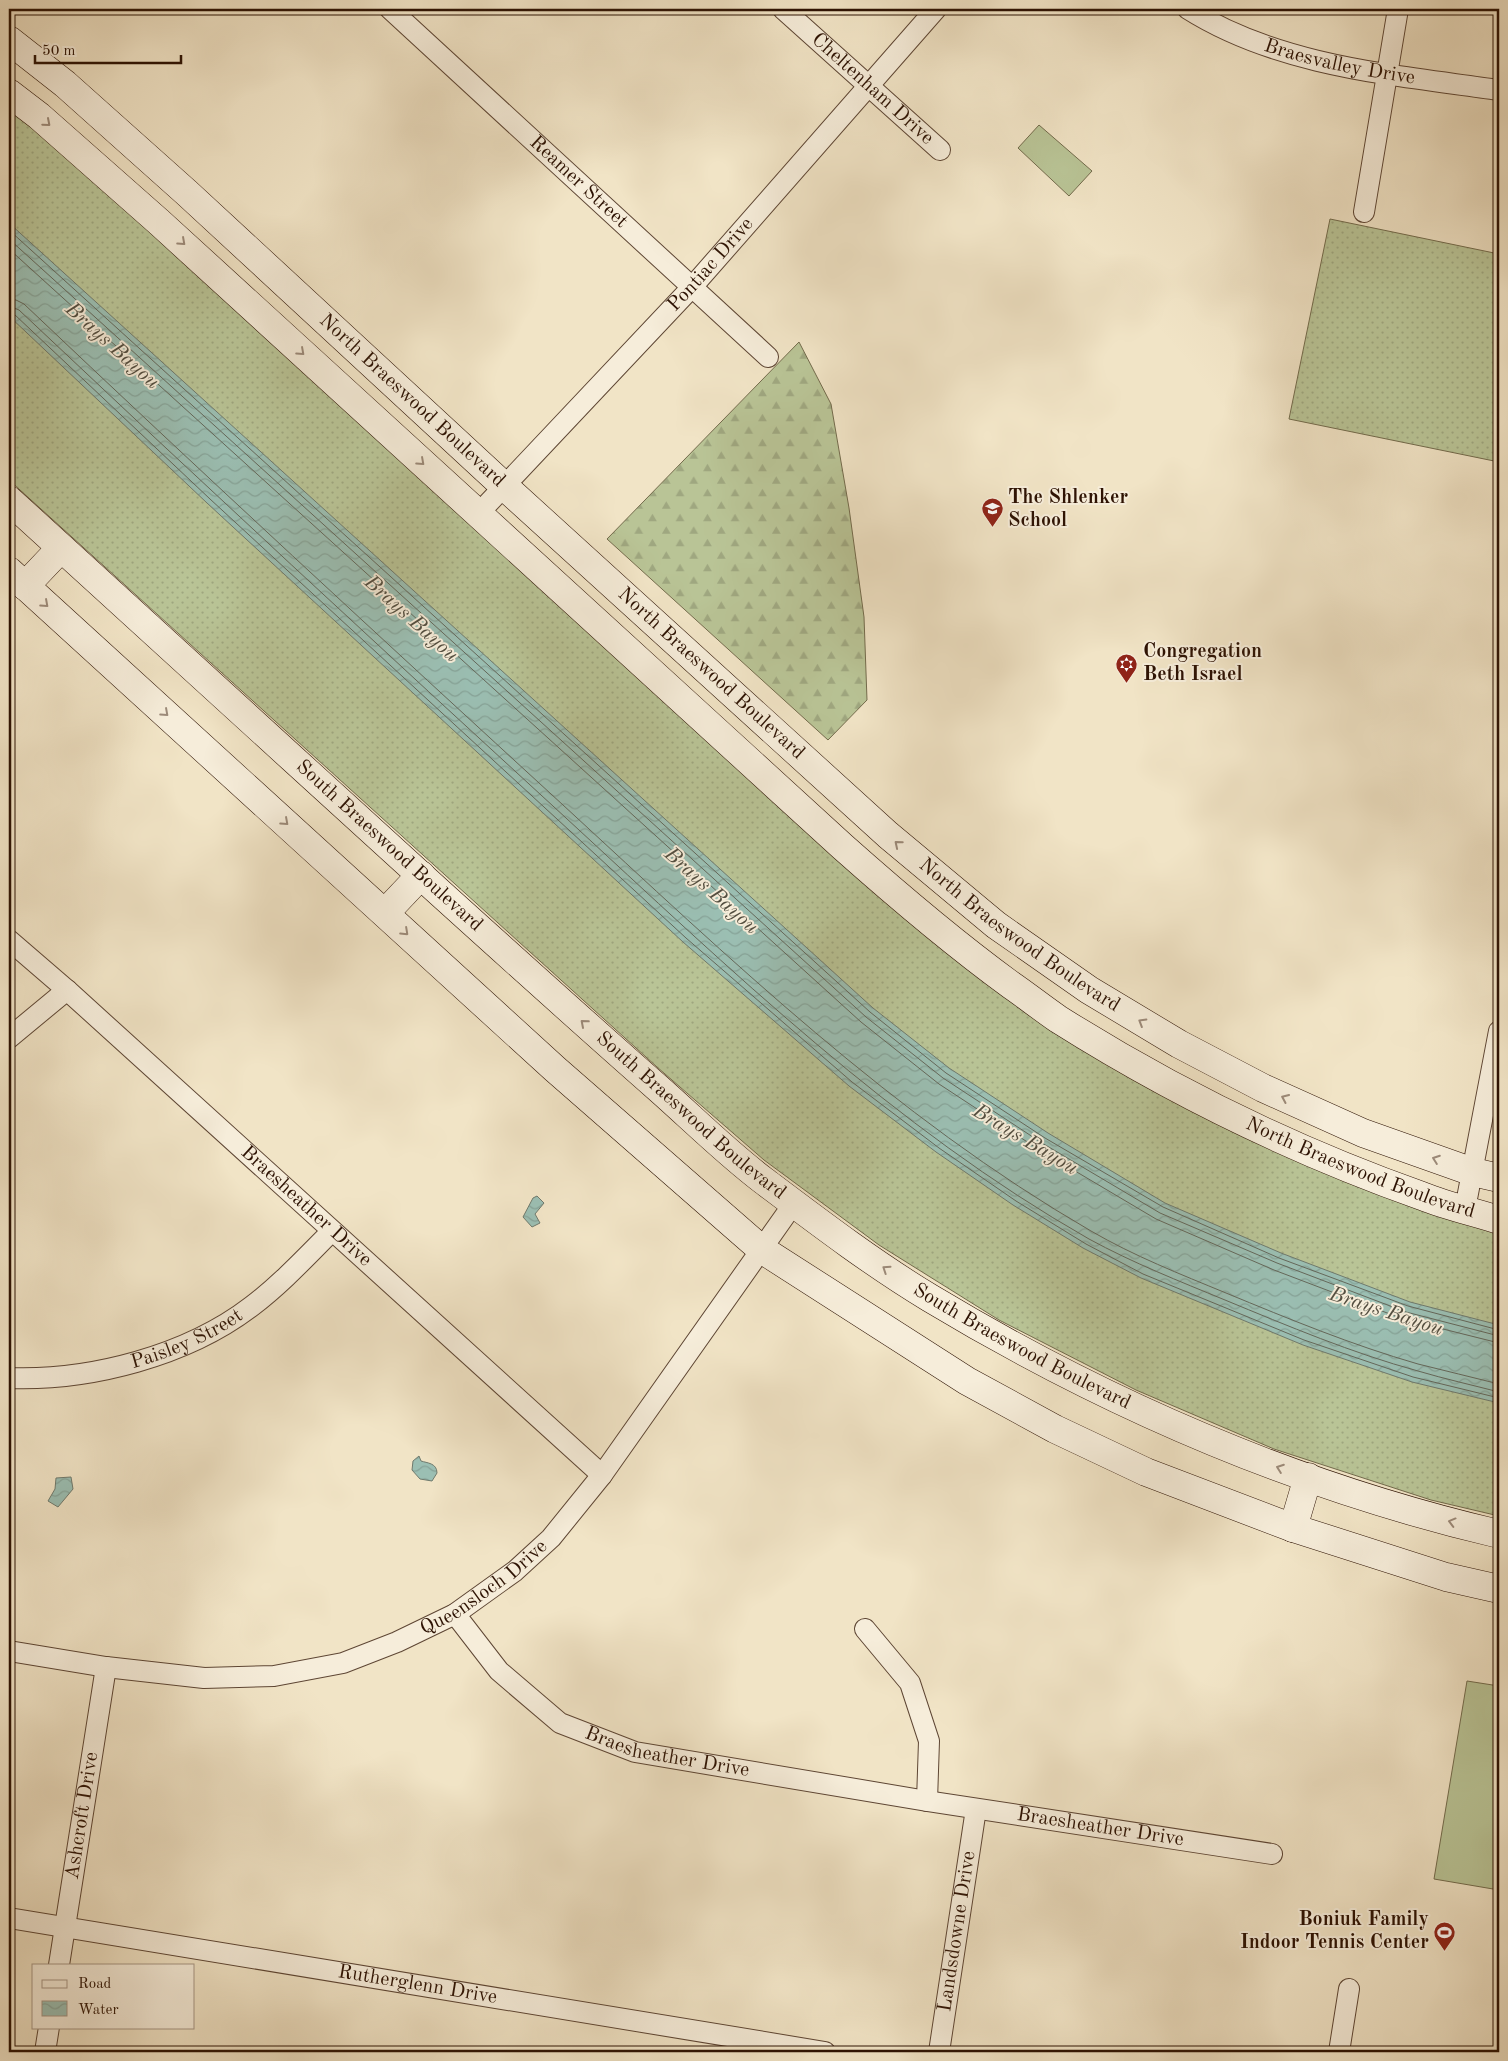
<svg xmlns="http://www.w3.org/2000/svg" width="1508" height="2061" viewBox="0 0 1508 2061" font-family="'Old Standard TT',serif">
<defs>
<pattern id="grass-dots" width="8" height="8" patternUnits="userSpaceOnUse" patternTransform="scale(1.25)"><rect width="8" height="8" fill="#b9c496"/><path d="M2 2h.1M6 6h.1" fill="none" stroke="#9fa780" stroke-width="1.8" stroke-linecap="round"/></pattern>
<pattern id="forest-firs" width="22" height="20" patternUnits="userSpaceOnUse" patternTransform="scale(1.25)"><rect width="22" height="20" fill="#b9c496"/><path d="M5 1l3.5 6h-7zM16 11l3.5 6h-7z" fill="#9fa780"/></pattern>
<pattern id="water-waves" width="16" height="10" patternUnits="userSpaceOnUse" patternTransform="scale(1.25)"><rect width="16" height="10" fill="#9bbfb3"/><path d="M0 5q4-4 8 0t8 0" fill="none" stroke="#86a398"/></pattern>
</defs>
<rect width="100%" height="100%" fill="#f1e4c6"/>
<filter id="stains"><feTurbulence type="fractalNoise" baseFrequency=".004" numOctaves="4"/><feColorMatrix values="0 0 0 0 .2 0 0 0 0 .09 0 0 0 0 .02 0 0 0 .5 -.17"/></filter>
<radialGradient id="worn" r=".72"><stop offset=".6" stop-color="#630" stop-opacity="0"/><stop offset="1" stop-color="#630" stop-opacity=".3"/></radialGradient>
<g fill="url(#grass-dots)" stroke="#736b4c">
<polygon points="9,102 1026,1009 1499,1229 1499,1516 1431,1500 1274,1449 1136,1390 999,1320 879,1245 764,1160 657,1067 9,480"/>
<polygon points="1330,219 1499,254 1499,462 1289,419"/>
</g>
<polygon fill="url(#forest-firs)" stroke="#736b4c" points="799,342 831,404 849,508 864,617 867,700 828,740 607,539"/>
<g fill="#b9c496" stroke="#736b4c">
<polygon points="1039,125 1092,171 1069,196 1018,148"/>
<polygon points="1467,1681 1499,1686 1499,1890 1434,1879"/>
</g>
<g fill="url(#water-waves)" stroke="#6f7a6d">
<polygon points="9,223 873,1008 949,1068 1048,1133 1165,1203 1281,1253 1410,1302 1499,1325 1499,1403 1412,1382 1303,1345 1141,1278 1083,1248 1013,1205 936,1152 849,1086 683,942 207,503 9,316"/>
<polygon points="537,1196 544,1203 535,1214 540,1223 532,1227 523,1217 533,1198"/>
<path d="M 419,1456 L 421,1461 C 427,1463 437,1463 437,1473 L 432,1481 L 420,1479 L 412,1470 L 413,1461 Z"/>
<polygon points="71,1477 73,1489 58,1507 48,1501 55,1489 56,1478"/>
</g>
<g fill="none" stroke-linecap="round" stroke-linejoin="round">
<g stroke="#64685b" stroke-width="1">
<polyline points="9,230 870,1012 946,1073 1045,1138 1163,1207 1279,1258 1408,1306 1499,1330"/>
<polyline points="9,239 866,1017 943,1078 1042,1143 1160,1213 1277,1263 1406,1312 1499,1336"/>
<polyline points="9,249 861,1022 939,1084 1038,1149 1156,1219 1274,1270 1403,1319 1499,1343"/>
<path d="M 9,299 L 16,300 L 24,304 C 202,473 382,639 563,805 C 729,958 894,1117 1091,1231 C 1134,1256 1180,1274 1226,1293 C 1289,1319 1352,1345 1418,1364 C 1445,1371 1472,1377 1499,1384"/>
<path d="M 9,306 L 19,310 C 200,481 383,650 566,818 C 730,969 894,1128 1089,1239 C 1133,1263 1179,1281 1225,1300 C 1288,1326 1352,1353 1418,1371 C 1445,1379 1472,1385 1499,1392"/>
<polyline points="9,313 14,314 210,499 686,938 852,1082 939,1148 1016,1201 1086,1244 1143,1274 1304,1340 1413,1377 1499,1398"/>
</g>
<defs>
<g id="minor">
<path id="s1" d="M 390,9 L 768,357"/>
<path id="s2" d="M 783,9 L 940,150"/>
<path id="s3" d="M 1188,9 C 1280,67 1395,75 1499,90"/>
<polyline points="1364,212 1398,9"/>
<path id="s4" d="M 478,514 L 693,286 L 936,9"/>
<path id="s5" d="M 9,940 L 67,990 L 602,1475"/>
<polyline points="9,1038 67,990"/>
<polyline points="1465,1209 1499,1031"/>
<path id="s6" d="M 9,1378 C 90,1381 187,1356 252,1306 C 281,1284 306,1257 332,1231"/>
<path id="s7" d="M 455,1614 L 499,1671 L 560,1723 L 635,1752 L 927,1801 L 1272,1854"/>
<polyline points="865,1629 910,1683 929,1741 927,1801"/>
<path id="s8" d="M 9,1651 L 106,1667 L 204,1678 L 274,1676 L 343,1663 L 397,1642 L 455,1614 L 515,1571 L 551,1538 L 602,1475 L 794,1203"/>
<path id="s9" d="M 9,1918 L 825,2052"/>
<path id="s10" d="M 59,1965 L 106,1667"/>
<polyline points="45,2052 49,2027"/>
<path id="s11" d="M 939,2052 L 976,1809"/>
<polyline points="1339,2052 1349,1989"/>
</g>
<g id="secondary">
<path id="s12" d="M 9,40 L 65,84 L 187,193 L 504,486 L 888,835 L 996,925 L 1089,990 L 1179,1044 L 1263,1088 L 1363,1133 L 1473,1172 L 1499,1178"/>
<path id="s13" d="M 9,93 L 39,116 L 159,222 L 843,847 C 897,895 952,942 1011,985 C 1027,996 1042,1008 1058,1019 C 1172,1091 1295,1151 1422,1196 C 1447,1206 1474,1212 1499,1220"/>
<path id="s14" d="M 9,500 C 151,631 296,761 439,892 C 512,958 585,1024 659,1089 C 694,1120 727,1153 764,1181 C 817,1221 872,1263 930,1298 C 1106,1404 1298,1487 1499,1534"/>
<polyline points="9,571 555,1069 761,1249 967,1381 1055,1429 1146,1472 1293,1528 1446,1577 1499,1589"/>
<polyline points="25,586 61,548"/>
<polyline points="385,913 421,875"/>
<polyline points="1293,1528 1308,1477"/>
</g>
</defs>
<use href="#minor" stroke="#5e4634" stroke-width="22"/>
<use href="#secondary" stroke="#2d1203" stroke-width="29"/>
<use href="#minor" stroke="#f6edda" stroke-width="20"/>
<use href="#secondary" stroke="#f6edda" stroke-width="28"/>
</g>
<defs><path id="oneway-chevron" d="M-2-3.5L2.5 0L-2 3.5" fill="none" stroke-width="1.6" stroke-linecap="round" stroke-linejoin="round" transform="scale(1.25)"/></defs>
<g stroke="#9c8a79">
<use href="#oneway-chevron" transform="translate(47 123) rotate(41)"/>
<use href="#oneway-chevron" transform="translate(182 242) rotate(42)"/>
<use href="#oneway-chevron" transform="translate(301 352) rotate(42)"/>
<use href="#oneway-chevron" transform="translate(421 462) rotate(42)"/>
<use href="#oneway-chevron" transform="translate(45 604) rotate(42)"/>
<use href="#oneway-chevron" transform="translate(165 713) rotate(42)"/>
<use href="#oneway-chevron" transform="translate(285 822) rotate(42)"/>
<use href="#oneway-chevron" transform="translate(898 844) rotate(-140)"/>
<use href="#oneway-chevron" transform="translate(405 932) rotate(43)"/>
<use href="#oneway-chevron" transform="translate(1142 1022) rotate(-149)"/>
<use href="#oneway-chevron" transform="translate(584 1023) rotate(-139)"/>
<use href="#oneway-chevron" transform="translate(1285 1098) rotate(-156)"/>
<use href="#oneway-chevron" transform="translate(1436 1159) rotate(-160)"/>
<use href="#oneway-chevron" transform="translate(886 1269) rotate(-146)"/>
<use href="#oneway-chevron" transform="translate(1280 1468) rotate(-160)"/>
<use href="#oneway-chevron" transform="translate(1452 1522) rotate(-165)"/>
</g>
<defs>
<symbol id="school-pin" viewBox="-11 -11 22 30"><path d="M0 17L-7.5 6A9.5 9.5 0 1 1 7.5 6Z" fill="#8f2418" stroke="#f6edda"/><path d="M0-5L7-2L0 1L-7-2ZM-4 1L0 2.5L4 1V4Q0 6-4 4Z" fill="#fff"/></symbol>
<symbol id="synagogue-pin" viewBox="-11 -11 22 30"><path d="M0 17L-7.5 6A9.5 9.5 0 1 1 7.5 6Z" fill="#8f2418" stroke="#f6edda"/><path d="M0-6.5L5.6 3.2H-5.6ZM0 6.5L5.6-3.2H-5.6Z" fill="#fff"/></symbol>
<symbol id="stadium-pin" viewBox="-11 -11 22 30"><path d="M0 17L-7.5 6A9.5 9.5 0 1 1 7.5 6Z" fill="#8f2418" stroke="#f6edda"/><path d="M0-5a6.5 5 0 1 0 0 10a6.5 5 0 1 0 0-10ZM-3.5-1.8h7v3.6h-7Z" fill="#fff"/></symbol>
</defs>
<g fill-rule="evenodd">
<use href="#school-pin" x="980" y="496" width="25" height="34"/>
<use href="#synagogue-pin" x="1114" y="652" width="25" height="34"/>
<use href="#stadium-pin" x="1432" y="1920" width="25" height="34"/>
</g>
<g text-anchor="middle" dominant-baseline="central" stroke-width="4" stroke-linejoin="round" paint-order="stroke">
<g font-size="20" fill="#2d1203" stroke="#f6edda">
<text stroke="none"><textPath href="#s3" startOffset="162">Braesvalley Drive</textPath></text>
<text stroke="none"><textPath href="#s2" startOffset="120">Cheltenham Drive</textPath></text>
<text stroke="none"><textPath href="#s1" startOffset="256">Reamer Street</textPath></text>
<text stroke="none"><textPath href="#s4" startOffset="341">Pontiac Drive</textPath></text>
<text stroke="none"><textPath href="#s12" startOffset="541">North Braeswood Boulevard</textPath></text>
<text stroke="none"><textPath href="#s12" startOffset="946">North Braeswood Boulevard</textPath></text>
<text stroke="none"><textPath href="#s14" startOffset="514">South Braeswood Boulevard</textPath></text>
<text stroke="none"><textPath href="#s12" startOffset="1351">North Braeswood Boulevard</textPath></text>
<text stroke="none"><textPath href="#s14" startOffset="919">South Braeswood Boulevard</textPath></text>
<text stroke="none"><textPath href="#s13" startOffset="1738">North Braeswood Boulevard</textPath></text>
<text stroke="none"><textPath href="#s5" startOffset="399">Braesheather Drive</textPath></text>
<text stroke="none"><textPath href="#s6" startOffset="184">Paisley Street</textPath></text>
<text stroke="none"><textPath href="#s14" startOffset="1324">South Braeswood Boulevard</textPath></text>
<text stroke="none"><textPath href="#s8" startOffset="498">Queensloch Drive</textPath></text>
<text stroke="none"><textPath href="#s7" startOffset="264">Braesheather Drive</textPath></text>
<text stroke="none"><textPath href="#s10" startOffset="151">Ashcroft Drive</textPath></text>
<text stroke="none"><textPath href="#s7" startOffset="704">Braesheather Drive</textPath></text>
<text stroke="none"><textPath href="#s11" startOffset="122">Landsdowne Drive</textPath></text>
<text stroke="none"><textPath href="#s9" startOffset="414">Rutherglenn Drive</textPath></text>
</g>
<g font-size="20" font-weight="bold" fill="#2d1203" stroke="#f6edda" text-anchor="start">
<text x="1008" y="498">The Shlenker<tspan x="1008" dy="23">School</tspan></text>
<text x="1143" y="652">Congregation<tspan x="1143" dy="23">Beth Israel</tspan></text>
<text x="1429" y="1920" text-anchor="end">Boniuk Family<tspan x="1429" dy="23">Indoor Tennis Center</tspan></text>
</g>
<g font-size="21" font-style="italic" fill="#544f41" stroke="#f6edda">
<text transform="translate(112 346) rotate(42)">Brays Bayou</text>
<text transform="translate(411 619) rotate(42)">Brays Bayou</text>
<text transform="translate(711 891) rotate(42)">Brays Bayou</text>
<text transform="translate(1025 1140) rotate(31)">Brays Bayou</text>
<text transform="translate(1386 1312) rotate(18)">Brays Bayou</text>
</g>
</g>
<rect width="1508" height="2061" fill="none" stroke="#f1e4c6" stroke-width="30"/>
<rect x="10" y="10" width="1488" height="2041" fill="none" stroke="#2d1203" stroke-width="2.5"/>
<rect x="15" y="15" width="1478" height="2031" fill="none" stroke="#2d1203"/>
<rect x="32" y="1964" width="162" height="65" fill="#f6edda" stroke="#a69584"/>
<rect x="42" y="1980" width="25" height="8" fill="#f6edda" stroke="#a69584"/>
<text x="78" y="1988" font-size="15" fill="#2d1203">Road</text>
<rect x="42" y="2001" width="25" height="15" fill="url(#water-waves)" stroke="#a69584"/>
<text x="78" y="2014" font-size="15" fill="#2d1203">Water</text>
<path d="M35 55v8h146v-8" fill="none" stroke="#2d1203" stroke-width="2.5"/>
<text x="42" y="55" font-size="15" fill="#2d1203" stroke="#f6edda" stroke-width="4" paint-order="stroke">50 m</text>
<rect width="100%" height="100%" filter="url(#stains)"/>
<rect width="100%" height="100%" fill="url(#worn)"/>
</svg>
